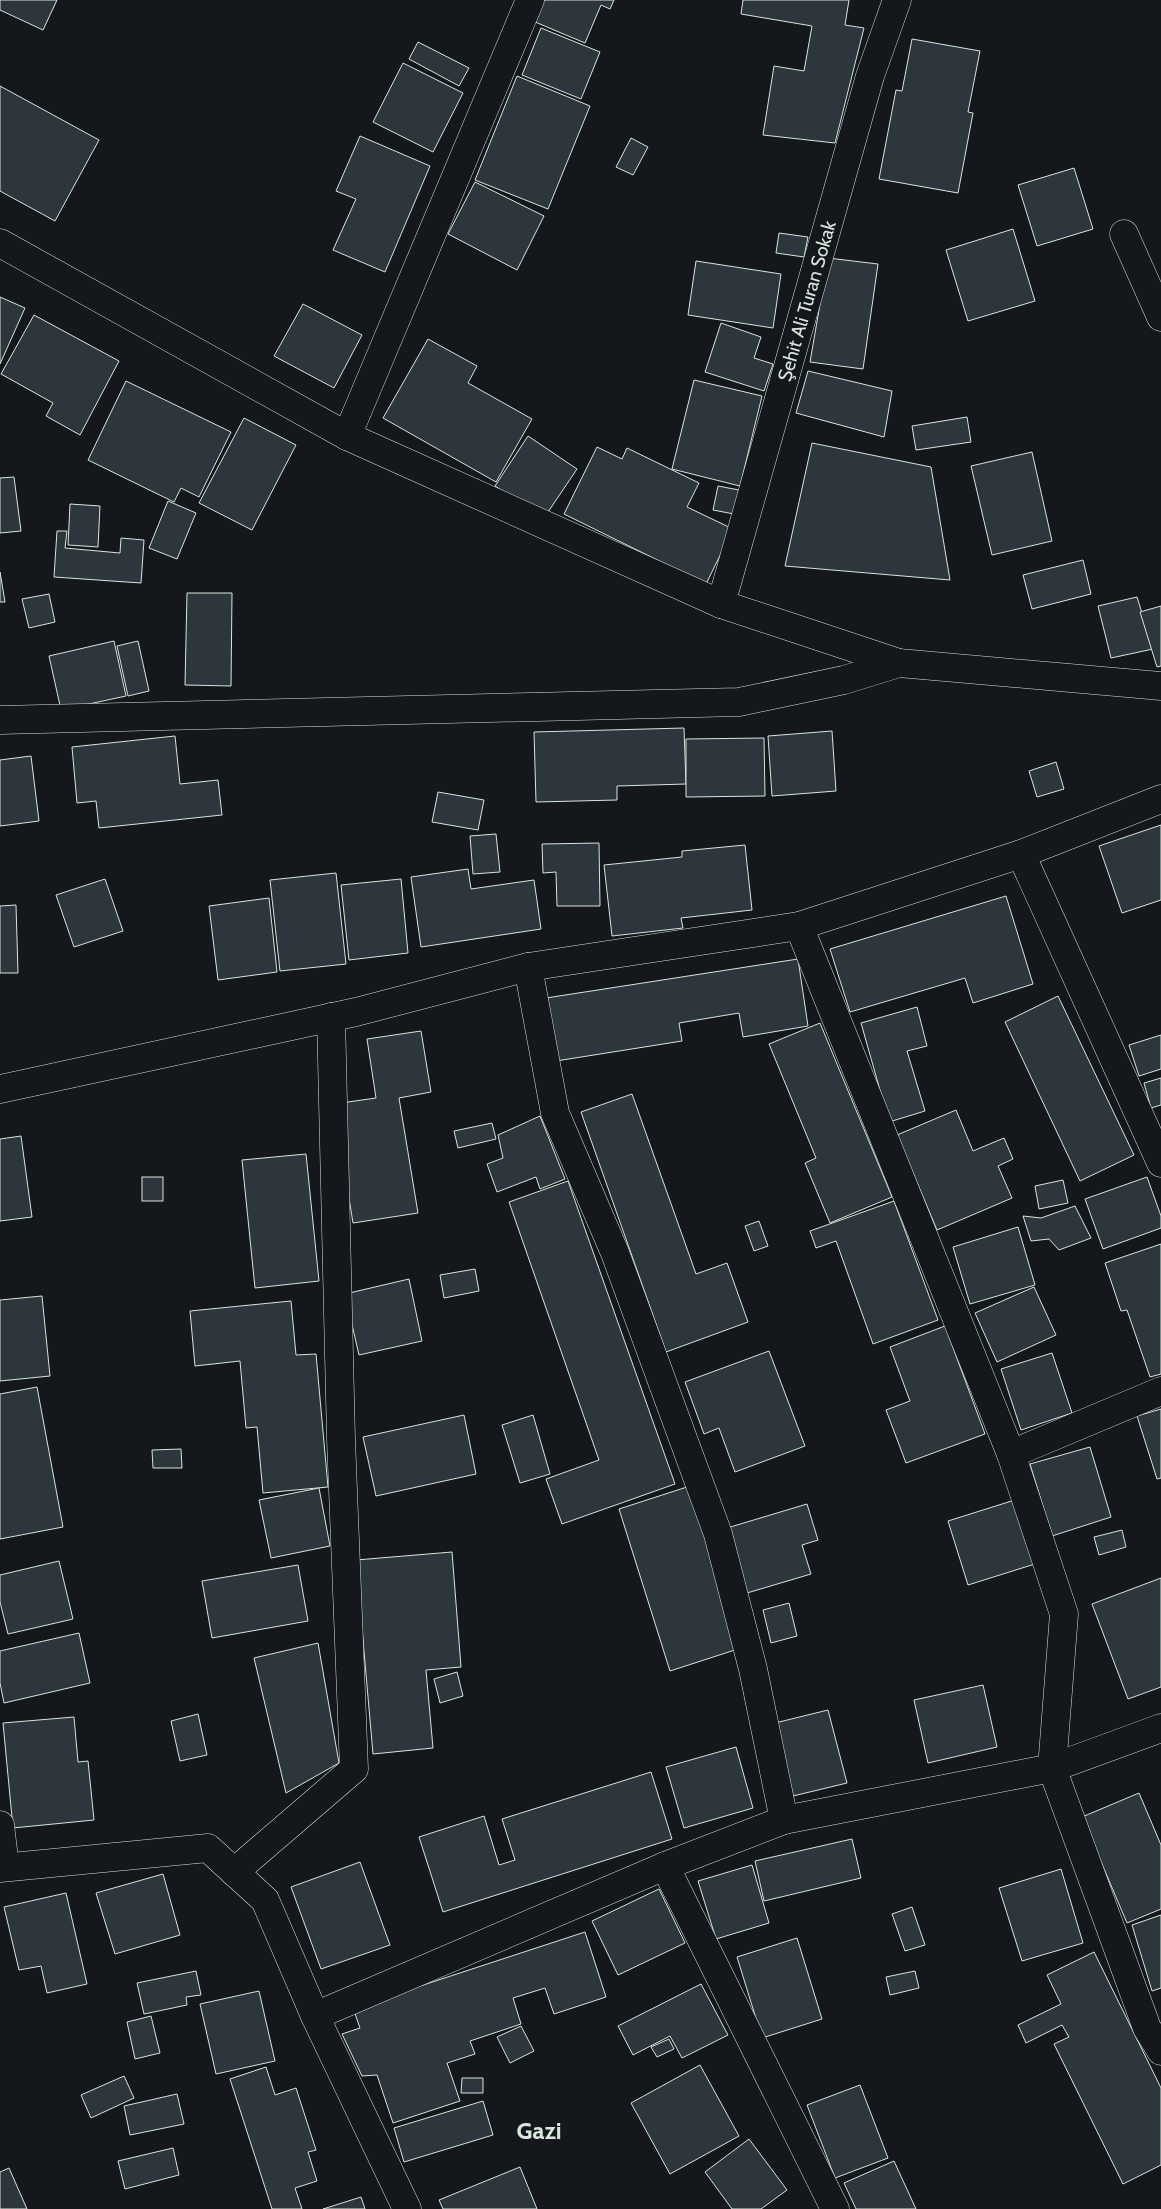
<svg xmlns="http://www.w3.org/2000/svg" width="1161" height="2209" viewBox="0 0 1161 2209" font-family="Cabin,sans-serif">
<rect width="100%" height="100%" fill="#14181c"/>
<g fill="#2c363c" stroke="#d8e6dc">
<polygon points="0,0 57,0 43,30 0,10"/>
<polygon points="536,0 614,0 610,9 601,5 585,43 528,19"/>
<polygon points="743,0 849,0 845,25 864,28 835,143 763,135 774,66 804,71 812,26 741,14"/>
<polygon points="541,28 600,52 581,99 522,75"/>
<polygon points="912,39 980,51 968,112 973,113 958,193 879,179 896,90 902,91"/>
<polygon points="418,42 469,68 459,86 409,59"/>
<polygon points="403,63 463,93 433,152 373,122"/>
<polygon points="517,76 590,106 548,209 475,180"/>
<polygon points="0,86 99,140 55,221 0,191"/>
<polygon points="360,136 430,166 385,272 333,250 356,199 336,191"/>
<polygon points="631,138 648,147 633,175 616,167"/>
<polygon points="1074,168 1093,229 1037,246 1018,185"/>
<polygon points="475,182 544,216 517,270 448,234"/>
<polygon points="1013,229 1035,301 968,321 946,250"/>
<polygon points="779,233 808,237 804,257 776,253"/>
<polygon points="828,258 878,264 863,369 810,362"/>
<polygon points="696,261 781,274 773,328 688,315"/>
<polygon points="0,297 25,308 0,364"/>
<polygon points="303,304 362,335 334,388 274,356"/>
<polygon points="34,315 119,361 80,435 46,416 53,403 1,374"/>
<polygon points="721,323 761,337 754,358 773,364 764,391 705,372"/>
<polygon points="428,339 477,366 468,383 532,419 496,482 383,418"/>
<polygon points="808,371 892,391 884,437 796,413"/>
<polygon points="694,380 762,396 740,486 672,469"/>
<polygon points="126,381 231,432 199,497 181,488 174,502 88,460"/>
<polygon points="967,417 971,442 916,450 912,426"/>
<polygon points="244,418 296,445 252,530 199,503"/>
<polygon points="528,436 577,469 544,518 495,486"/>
<polygon points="812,443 931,467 950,580 785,566"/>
<polygon points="597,447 622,459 627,448 699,483 687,507 733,529 706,584 564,514"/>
<polygon points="1032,452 1052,541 992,555 971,466"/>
<polygon points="14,477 21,531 0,533 0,478"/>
<polygon points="718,486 739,490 734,514 713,510"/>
<polygon points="168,501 196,513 177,559 149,548"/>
<polygon points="70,504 100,506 98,547 68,545"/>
<polygon points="57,531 67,531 65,548 120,553 121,538 144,540 141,583 54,577"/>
<polygon points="1083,560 1091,594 1032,609 1023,575"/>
<polygon points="0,572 5,602 0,602"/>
<polygon points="187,593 232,593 231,686 185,685"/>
<polygon points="49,594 55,622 29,628 22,599"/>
<polygon points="1137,597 1153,649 1111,658 1098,606"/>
<polygon points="1161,606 1161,666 1157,667 1140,612"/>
<polygon points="114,641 126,696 61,710 49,656"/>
<polygon points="138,641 149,691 128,696 117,646"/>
<polygon points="684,728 686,784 617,786 617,800 536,802 534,732"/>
<polygon points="832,731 836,791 772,796 768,736"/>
<polygon points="175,736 180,784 218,780 222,815 99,828 96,801 77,803 72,747"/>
<polygon points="764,738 765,796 686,797 686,739"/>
<polygon points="31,756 39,821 0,826 0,760"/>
<polygon points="1056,762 1064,789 1037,797 1029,771"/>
<polygon points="438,792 484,800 478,830 432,822"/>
<polygon points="1161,825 1161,900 1122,913 1099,846"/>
<polygon points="496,834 500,872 473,874 470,836"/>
<polygon points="599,843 600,906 557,906 556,872 543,873 542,844"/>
<polygon points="745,845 752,910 681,918 683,928 612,936 604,865 682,857 682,851"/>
<polygon points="468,869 471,889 534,880 541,929 421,947 411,877"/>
<polygon points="336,873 346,964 280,971 270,880"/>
<polygon points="105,879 123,931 74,947 56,895"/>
<polygon points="401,879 408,953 349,960 341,885"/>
<polygon points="1006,896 1033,984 973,1003 965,978 850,1012 830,949"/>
<polygon points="269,898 277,972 218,980 209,906"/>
<polygon points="16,905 18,973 0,973 0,906"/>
<polygon points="798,959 808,1026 743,1037 739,1013 679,1023 682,1041 556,1061 546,998"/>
<polygon points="1058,996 1134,1155 1080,1181 1005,1022"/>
<polygon points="917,1007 927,1046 907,1051 925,1111 889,1122 861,1023"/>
<polygon points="820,1023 892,1197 830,1223 805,1163 816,1158 769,1044"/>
<polygon points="421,1031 431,1092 399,1098 418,1213 353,1223 334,1104 376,1098 367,1039"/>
<polygon points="1161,1035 1161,1069 1139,1076 1129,1045"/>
<polygon points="1161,1078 1161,1105 1151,1108 1144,1083"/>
<polygon points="632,1094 696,1274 727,1263 748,1322 666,1352 581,1112"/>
<polygon points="956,1110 973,1151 1004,1138 1013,1159 998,1166 1012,1198 937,1230 897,1135"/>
<polygon points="540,1116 565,1179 540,1189 536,1177 497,1192 487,1164 503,1158 498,1135"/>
<polygon points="492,1123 496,1139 458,1148 454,1131"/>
<polygon points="21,1136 32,1217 0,1221 0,1139"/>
<polygon points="306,1154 319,1281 255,1288 242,1160"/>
<rect x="142" y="1177" width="21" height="24"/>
<polygon points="1147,1177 1161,1216 1161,1228 1103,1249 1085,1199"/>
<polygon points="1063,1180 1068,1203 1039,1209 1035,1186"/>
<polygon points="568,1181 675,1484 562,1524 546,1479 599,1460 509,1202"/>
<polygon points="894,1201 938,1320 873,1344 836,1241 816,1248 810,1231"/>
<polygon points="1075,1206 1091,1238 1059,1250 1049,1239 1031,1241 1023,1216 1041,1218"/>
<polygon points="759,1221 768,1246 754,1251 745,1226"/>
<polygon points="1018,1227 1035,1285 970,1304 953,1247"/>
<polygon points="1161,1244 1161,1374 1150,1377 1127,1310 1121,1311 1105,1263"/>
<polygon points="475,1269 479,1291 444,1298 440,1275"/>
<polygon points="409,1279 422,1341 359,1355 345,1294"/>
<polygon points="1034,1287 1056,1335 997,1362 975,1313"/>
<polygon points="42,1296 50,1376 0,1381 0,1300"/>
<polygon points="291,1301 296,1355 316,1354 328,1487 263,1493 257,1427 246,1428 240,1361 195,1366 190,1311"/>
<polygon points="945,1326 985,1434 906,1463 886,1410 910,1401 890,1347"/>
<polygon points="769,1351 805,1446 735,1472 719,1428 704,1434 685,1382"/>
<polygon points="1052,1353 1072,1413 1021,1430 1001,1369"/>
<polygon points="37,1387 63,1527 0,1539 0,1394"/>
<polygon points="1161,1409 1161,1478 1157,1479 1137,1416"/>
<polygon points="464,1415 476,1474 376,1496 363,1437"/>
<polygon points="533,1415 550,1474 520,1483 502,1425"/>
<polygon points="1090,1447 1111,1517 1052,1536 1030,1464"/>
<polygon points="181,1449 182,1468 153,1468 152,1450"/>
<polygon points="690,1486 741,1648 670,1671 619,1509"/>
<polygon points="319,1488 330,1546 271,1558 259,1500"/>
<polygon points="1018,1499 1038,1563 968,1585 948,1521"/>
<polygon points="807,1504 818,1540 802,1545 811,1574 747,1593 727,1528"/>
<polygon points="1122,1530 1126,1547 1099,1555 1094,1537"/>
<polygon points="452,1552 461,1667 426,1670 433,1748 373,1754 356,1560"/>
<polygon points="59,1561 73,1619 8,1634 0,1602 0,1575"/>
<polygon points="298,1565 308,1621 212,1638 202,1581"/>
<polygon points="1161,1578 1161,1687 1128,1699 1092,1604"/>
<polygon points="789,1603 797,1636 771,1643 763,1610"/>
<polygon points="79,1633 90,1683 4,1703 0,1683 0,1651"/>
<polygon points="318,1643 339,1763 286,1793 254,1658"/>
<polygon points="457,1672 463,1696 440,1703 434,1679"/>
<polygon points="983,1685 997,1747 928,1763 914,1700"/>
<polygon points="828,1710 847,1783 793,1796 775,1723"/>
<polygon points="198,1714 207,1755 180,1761 171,1721"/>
<polygon points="74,1717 78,1762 88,1761 94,1820 13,1828 3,1723"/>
<polygon points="736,1747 753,1808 684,1828 666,1767"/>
<polygon points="651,1772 672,1839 443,1912 419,1837 484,1816 499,1865 515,1860 502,1819"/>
<polygon points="1139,1793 1161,1845 1161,1909 1127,1923 1082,1817"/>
<polygon points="852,1839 861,1878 764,1901 755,1861"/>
<polygon points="360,1862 390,1945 321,1969 291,1887"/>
<polygon points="752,1865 769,1923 716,1939 698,1881"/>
<polygon points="1061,1869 1083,1943 1022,1961 999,1888"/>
<polygon points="163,1874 180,1935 115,1954 96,1893"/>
<polygon points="659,1889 685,1943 618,1975 592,1921"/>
<polygon points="66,1893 87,1984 47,1993 41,1966 19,1970 4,1907"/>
<polygon points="912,1907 925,1945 905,1951 892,1914"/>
<polygon points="1161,1915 1161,1988 1152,1991 1132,1925"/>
<polygon points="585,1932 606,1997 554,2014 545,1988 513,1998 521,2024 470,2041 475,2054 447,2063 460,2101 393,2123 377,2075 362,2076 342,2034 360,2028 353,2008"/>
<polygon points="797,1938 822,2019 762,2038 737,1957"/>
<polygon points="1094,1952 1161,2088 1161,2165 1123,2184 1054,2044 1069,2037 1062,2025 1026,2043 1018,2025 1061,2004 1047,1975"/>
<polygon points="196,1971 201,1995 186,1997 187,2005 144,2014 137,1983"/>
<polygon points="915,1971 919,1988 890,1995 886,1977"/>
<polygon points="701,1984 728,2035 682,2058 670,2036 633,2055 618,2026"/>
<polygon points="259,1991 275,2061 216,2074 200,2004"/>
<polygon points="151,2016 160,2053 135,2059 127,2022"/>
<polygon points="521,2026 534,2051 510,2063 497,2037"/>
<polygon points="669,2039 674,2049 657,2057 651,2047"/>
<polygon points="700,2065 739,2136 670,2174 631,2103"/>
<polygon points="266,2067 275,2095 296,2088 316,2150 308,2152 317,2181 295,2188 302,2209 272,2209 230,2079"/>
<polygon points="124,2076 134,2098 91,2118 81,2095"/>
<polygon points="462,2078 483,2078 483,2093 461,2093"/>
<polygon points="860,2085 888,2158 835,2178 807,2105"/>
<polygon points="177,2094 184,2124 130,2135 124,2106"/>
<polygon points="483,2101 493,2135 404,2162 394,2128"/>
<polygon points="749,2139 787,2190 761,2209 732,2209 705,2172"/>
<polygon points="173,2148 179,2175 125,2189 118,2161"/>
<polygon points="894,2161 916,2209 856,2209 844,2183"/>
<polygon points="520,2167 537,2209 443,2209 439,2200"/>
<polygon points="9,2168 27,2209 0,2209 0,2172"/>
<polygon points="361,2197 365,2209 323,2209"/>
</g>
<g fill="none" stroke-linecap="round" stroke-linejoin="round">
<defs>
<g id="minor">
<polyline points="1124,234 1161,317"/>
<polyline points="347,436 530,0"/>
<polyline points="721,604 870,76 897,0"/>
<polyline points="0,720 739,702 844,680 899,663"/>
<polyline points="1021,854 1161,1163"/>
<polyline points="0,1089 356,1012 528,967 799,926 1021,854 1161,799"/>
<polyline points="1011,1454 1161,1391"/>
<polyline points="1161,1728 1052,1768 1147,2028 1161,2051"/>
<polyline points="784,1820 1052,1768 1064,1614 1011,1454 799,926"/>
<polyline points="0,1825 5,1867"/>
<polyline points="665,1866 835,2209"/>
<polyline points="0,1868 208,1848 265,1900 315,2016 407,2209"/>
<polyline points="234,1872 354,1769 341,1439 331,1017"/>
<polyline points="315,2016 665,1866 784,1820 753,1669 718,1534 615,1253 555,1113 528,967"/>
</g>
<polyline id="tertiary" points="0,243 347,436 721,604 899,663 1161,686"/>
</defs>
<use href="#minor" stroke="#d8e6dc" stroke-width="29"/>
<use href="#tertiary" stroke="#d8e6dc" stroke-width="29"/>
<use href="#minor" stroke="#14181c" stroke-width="28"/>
<use href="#tertiary" stroke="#14181c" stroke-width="28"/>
</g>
<g text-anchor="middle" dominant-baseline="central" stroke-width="4" stroke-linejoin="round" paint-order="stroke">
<g font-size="19" fill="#d8e6dc" stroke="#14181c">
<text transform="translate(807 301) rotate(-74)">Şehit Ali Turan Sokak</text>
</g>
<g font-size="24" font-weight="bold" fill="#d8e6dc" stroke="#14181c">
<text x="539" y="2130">Gazi</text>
</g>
</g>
</svg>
